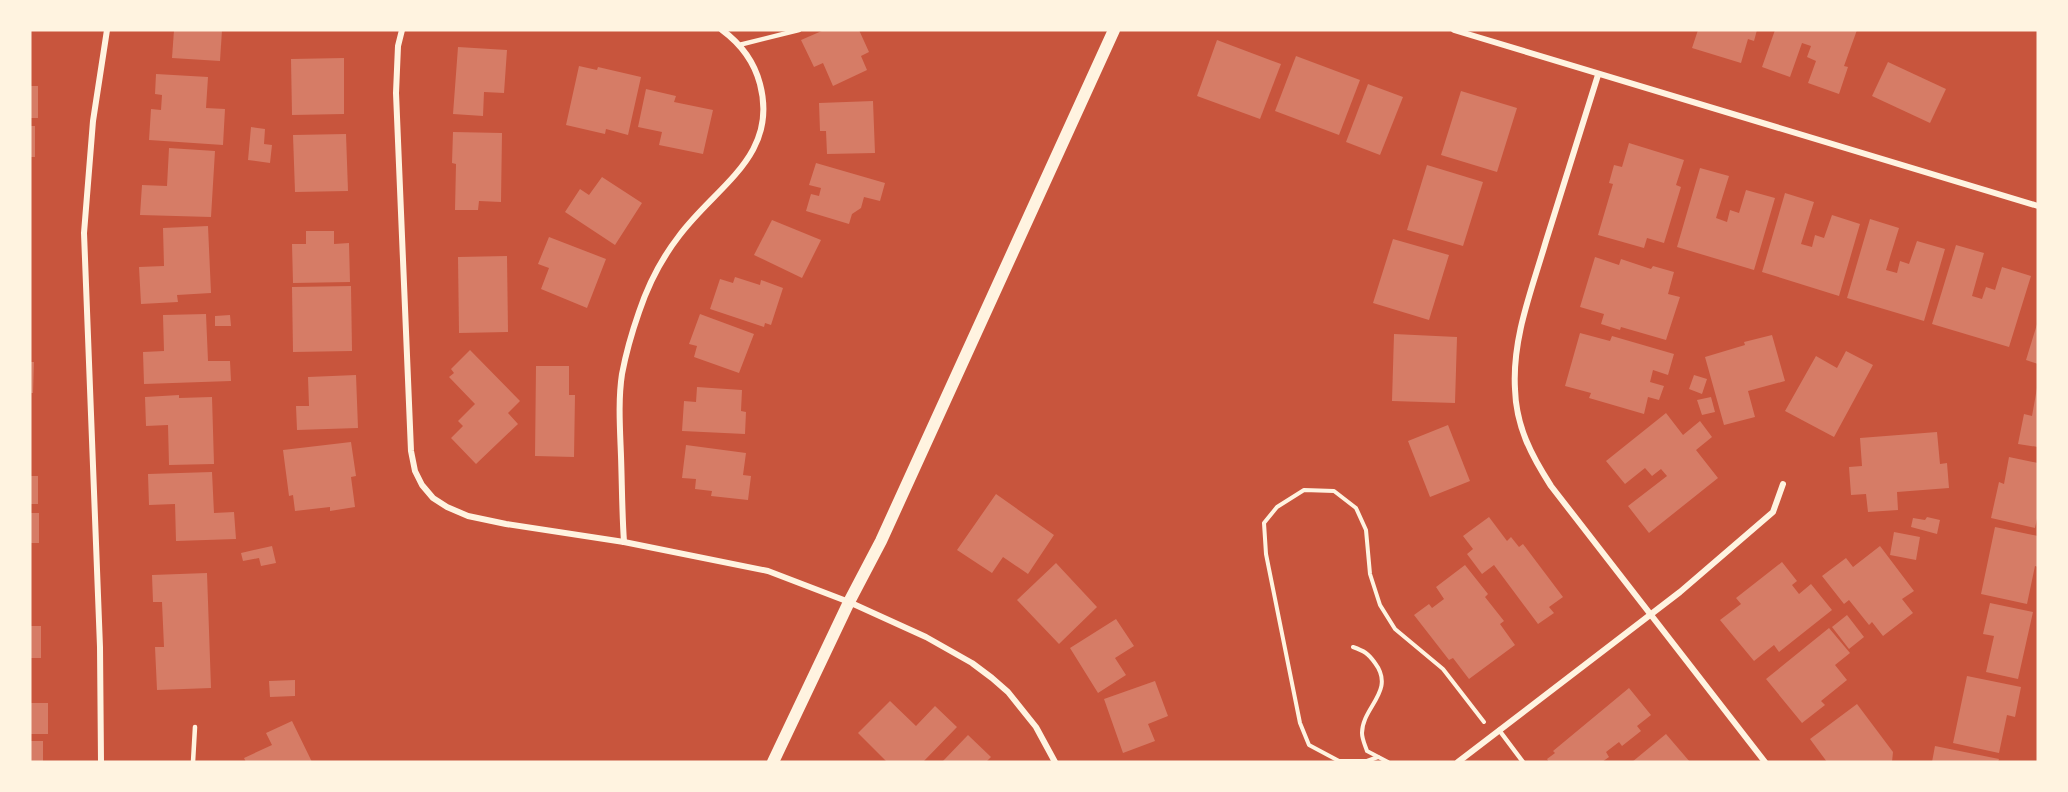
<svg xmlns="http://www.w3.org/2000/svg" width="2068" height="792" viewBox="0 0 2068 792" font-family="'Public Sans',sans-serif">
<rect width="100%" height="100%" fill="#c8553d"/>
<g fill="#d67c66">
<polygon points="174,30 222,30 220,61 172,58"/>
<polygon points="824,30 859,30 869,52 861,56 867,70 833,86 823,63 814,67 801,40"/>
<polygon points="1698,30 1757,30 1754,41 1748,39 1741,63 1692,48"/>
<polygon points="1775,30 1857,30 1844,66 1848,67 1839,94 1808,83 1816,61 1807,57 1811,46 1802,43 1790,77 1762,67"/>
<polygon points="1217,40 1281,64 1260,119 1197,96"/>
<polygon points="458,47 507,50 504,93 484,92 483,116 453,114"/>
<polygon points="1296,56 1360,80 1339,135 1275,111"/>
<polygon points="344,58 344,114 292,115 291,59"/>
<polygon points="1888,62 1946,89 1930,123 1872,96"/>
<polygon points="579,66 597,70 598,67 641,77 628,135 606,129 605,134 566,125"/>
<polygon points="156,74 208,77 206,108 225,109 223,145 149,140 151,109 161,110 162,95 155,94"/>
<polygon points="1368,84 1403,97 1380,155 1346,142"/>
<rect x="30" y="86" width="8" height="32"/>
<polygon points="646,89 676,96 674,102 713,110 703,154 659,145 662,132 638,127"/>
<polygon points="1461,91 1517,108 1497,172 1441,155"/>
<polygon points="873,101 875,153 827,154 826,131 820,131 819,103"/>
<rect x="30" y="126" width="5" height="31"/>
<polygon points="251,127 265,129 264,144 272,145 270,163 248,160"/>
<polygon points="453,132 502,133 501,202 479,201 478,210 455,210 456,164 452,163"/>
<polygon points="346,134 348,191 295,192 293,135"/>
<polygon points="1629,143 1684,160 1676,185 1681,187 1664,243 1647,238 1644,248 1598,235 1613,184 1609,183 1614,165 1622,167"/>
<polygon points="169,148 215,151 211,217 140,215 142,185 167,186"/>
<polygon points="816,163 885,183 880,201 864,197 861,208 852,214 849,224 806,211 811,194 819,196 821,188 809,185"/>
<polygon points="1427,165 1483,182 1463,246 1407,230"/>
<polygon points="1700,168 1729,176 1716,218 1727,222 1730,210 1739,213 1746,190 1775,198 1754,270 1677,247"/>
<polygon points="602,177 642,203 615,245 565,212 580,189 589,195"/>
<polygon points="1785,193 1814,202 1801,244 1812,247 1815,235 1824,238 1832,215 1860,224 1839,296 1762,272"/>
<polygon points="1870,219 1899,228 1886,270 1897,273 1900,261 1909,264 1917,241 1945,249 1924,321 1847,298"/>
<polygon points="772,220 821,240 802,278 754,255"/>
<polygon points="208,226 211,293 177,295 178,302 141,304 139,267 164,266 163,228"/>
<polygon points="306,231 334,231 334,244 349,243 350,282 293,283 292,244 306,244"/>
<polygon points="549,237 606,259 587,308 541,289 549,268 538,264"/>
<polygon points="1393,239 1449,255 1429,320 1373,303"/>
<polygon points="1956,245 1984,253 1972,296 1982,299 1986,287 1995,290 2002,267 2031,276 2009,347 1932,324"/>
<polygon points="507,256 508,332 459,333 458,257"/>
<polygon points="1595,257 1619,265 1621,259 1651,269 1653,266 1674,272 1668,294 1680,297 1666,340 1621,327 1620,330 1601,324 1604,314 1580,307"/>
<polygon points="735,277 760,285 761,280 783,288 771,325 765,323 764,327 710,309 720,279 733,283"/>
<polygon points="351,286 352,351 293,352 292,287"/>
<polygon points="206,314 208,361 230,361 231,381 144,384 143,352 164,351 163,315"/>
<polygon points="700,314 754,334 739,373 694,357 697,346 689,344"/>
<polygon points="230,315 231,326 215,326 215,316"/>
<polygon points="2038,321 2038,364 2026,360"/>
<polygon points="1580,333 1610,341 1612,336 1674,354 1668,375 1653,370 1650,382 1664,386 1659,400 1648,397 1644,414 1589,398 1591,393 1565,386"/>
<polygon points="1394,334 1457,337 1455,403 1392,401"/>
<polygon points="1772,335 1785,381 1748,391 1755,417 1724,425 1705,357 1745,345 1744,342"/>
<polygon points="470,350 520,401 508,413 518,424 476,464 451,438 463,426 458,421 475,404 449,377 454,373 451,369"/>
<polygon points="1846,351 1873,365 1834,437 1785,411 1816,356 1837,368"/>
<polygon points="30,362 34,362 33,393 30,393"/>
<polygon points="536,366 569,366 569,395 575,395 574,457 535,456"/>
<polygon points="356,375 358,428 297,430 296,406 309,406 308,377"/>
<polygon points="1694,375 1707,379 1702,394 1689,389"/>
<polygon points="697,387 742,390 741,411 746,412 745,434 682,431 684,401 696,402"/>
<polygon points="2037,388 2038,388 2038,447 2018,444 2024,414 2032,416"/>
<polygon points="179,395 179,398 212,397 214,464 169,465 168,425 146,426 145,397"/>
<polygon points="1711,397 1715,412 1702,415 1697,400"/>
<polygon points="1666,413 1683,435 1700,421 1712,437 1696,450 1718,478 1649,533 1628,506 1667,476 1661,469 1652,476 1645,468 1625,484 1606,461"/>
<polygon points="1448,425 1470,481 1430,497 1408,441"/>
<polygon points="1937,432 1940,464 1947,463 1949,488 1897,492 1898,510 1868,512 1866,494 1851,495 1849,467 1862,466 1860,438"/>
<polygon points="351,442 356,476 351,477 355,507 330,511 330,507 295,511 293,495 289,496 283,450"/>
<polygon points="686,445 746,453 743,475 751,476 748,500 711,496 712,491 695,489 696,479 682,478"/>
<polygon points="2009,457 2038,463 2038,514 2035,528 1991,518 1999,482 2004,484"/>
<polygon points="212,472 214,513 234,512 236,539 176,541 175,504 149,505 148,474"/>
<rect x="30" y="476" width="8" height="28"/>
<polygon points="996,494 1054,535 1028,574 1003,557 992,573 957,550"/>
<rect x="30" y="513" width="9" height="30"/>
<polygon points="1489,517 1507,541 1511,537 1519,547 1523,544 1563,597 1549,607 1554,613 1538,624 1494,565 1482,574 1467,554 1473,549 1463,536"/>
<polygon points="1927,517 1940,520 1937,534 1911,527 1913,518 1925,520"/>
<polygon points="1995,527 2038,536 2038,567 2035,566 2027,604 1981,594"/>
<polygon points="1894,532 1920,537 1916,560 1890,555"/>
<polygon points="272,546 276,563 261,566 259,558 243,561 241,553"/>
<polygon points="1880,546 1914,591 1902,599 1913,613 1883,636 1872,622 1869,625 1849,600 1844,604 1822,576 1846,558 1853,567"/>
<polygon points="1782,562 1797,581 1792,585 1799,594 1811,584 1832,610 1779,652 1774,645 1754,661 1720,620 1741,604 1736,598"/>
<polygon points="1056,563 1097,607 1059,644 1017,600"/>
<polygon points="1465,565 1488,594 1485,597 1504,621 1500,624 1515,645 1469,679 1453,658 1449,660 1414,615 1429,604 1432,608 1444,599 1436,587"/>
<polygon points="207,573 211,688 157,690 155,647 164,647 162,602 153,602 152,575"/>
<polygon points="1990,603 2033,612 2018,679 1986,672 1994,636 1983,634"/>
<polygon points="1847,615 1864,637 1849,649 1832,627"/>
<polygon points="1116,619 1134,646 1115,658 1126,675 1098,693 1070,648"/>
<rect x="30" y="626" width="11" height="32"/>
<polygon points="1829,628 1850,653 1835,665 1847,680 1821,701 1825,705 1802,723 1766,679"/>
<polygon points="1967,676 2021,687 2015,717 2007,715 1999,753 1953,743"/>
<polygon points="295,680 295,696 270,697 269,681"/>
<polygon points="1155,681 1168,716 1148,724 1155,741 1123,753 1104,699"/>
<polygon points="1629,688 1651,715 1637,726 1641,731 1622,746 1619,742 1606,752 1609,757 1602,762 1549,762 1547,759 1555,753 1553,751"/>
<polygon points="890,701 916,726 935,706 957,727 923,762 887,762 858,733"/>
<rect x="30" y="703" width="18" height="31"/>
<polygon points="1857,704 1893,752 1892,762 1827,762 1810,739"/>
<polygon points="292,721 312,762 246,762 244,758 272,745 266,733"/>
<polygon points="1666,734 1690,762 1632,762"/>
<polygon points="968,735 991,757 986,762 942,762"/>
<rect x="30" y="741" width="13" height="21"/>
<polygon points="1935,746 1999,759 1998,762 1932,762"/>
</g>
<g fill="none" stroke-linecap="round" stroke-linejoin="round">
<g stroke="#fff3e0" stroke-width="4">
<path d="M 1353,647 C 1364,651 1368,653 1375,663 C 1396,691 1362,707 1362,733 C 1362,739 1365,745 1367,751 L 1388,762"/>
<polyline points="1378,757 1367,761 1339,761 1309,745 1300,723 1266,554 1264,523 1277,507 1304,490 1334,491 1356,508 1366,530 1370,574 1380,605 1395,629 1443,669 1484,722"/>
</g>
<g stroke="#fff3e0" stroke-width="4.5">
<polyline points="739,45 799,30"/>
<polyline points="1499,730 1523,762"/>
<polyline points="193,762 195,727"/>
</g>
<g stroke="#fff3e0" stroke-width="6">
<polyline points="402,30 398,46 396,93 411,451 415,471 422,485 433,498 447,507 468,516 506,524 624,542 768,571 849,602 926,637 972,663 992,678 1008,692 1036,727 1055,762"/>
<polyline points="1454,30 2038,206"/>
<path d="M 1598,75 C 1581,130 1563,186 1546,241 C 1532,289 1512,338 1515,389 C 1516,426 1531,455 1551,486 L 1765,762"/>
<path d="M 624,542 C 622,513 622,484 621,456 C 620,429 618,400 622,374 C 626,353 632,332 639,312 C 648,285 662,258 679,236 C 716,186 779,156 760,84 C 754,61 741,44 722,30"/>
<polyline points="101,762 100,647 84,233 93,121 107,30"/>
<polyline points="1458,762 1680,592 1773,512 1783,484"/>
</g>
<polyline stroke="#fff3e0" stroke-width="12" points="773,762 849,602 881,541 1114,30"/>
</g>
<rect width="2068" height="792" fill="none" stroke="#fff3e0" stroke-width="63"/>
</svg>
